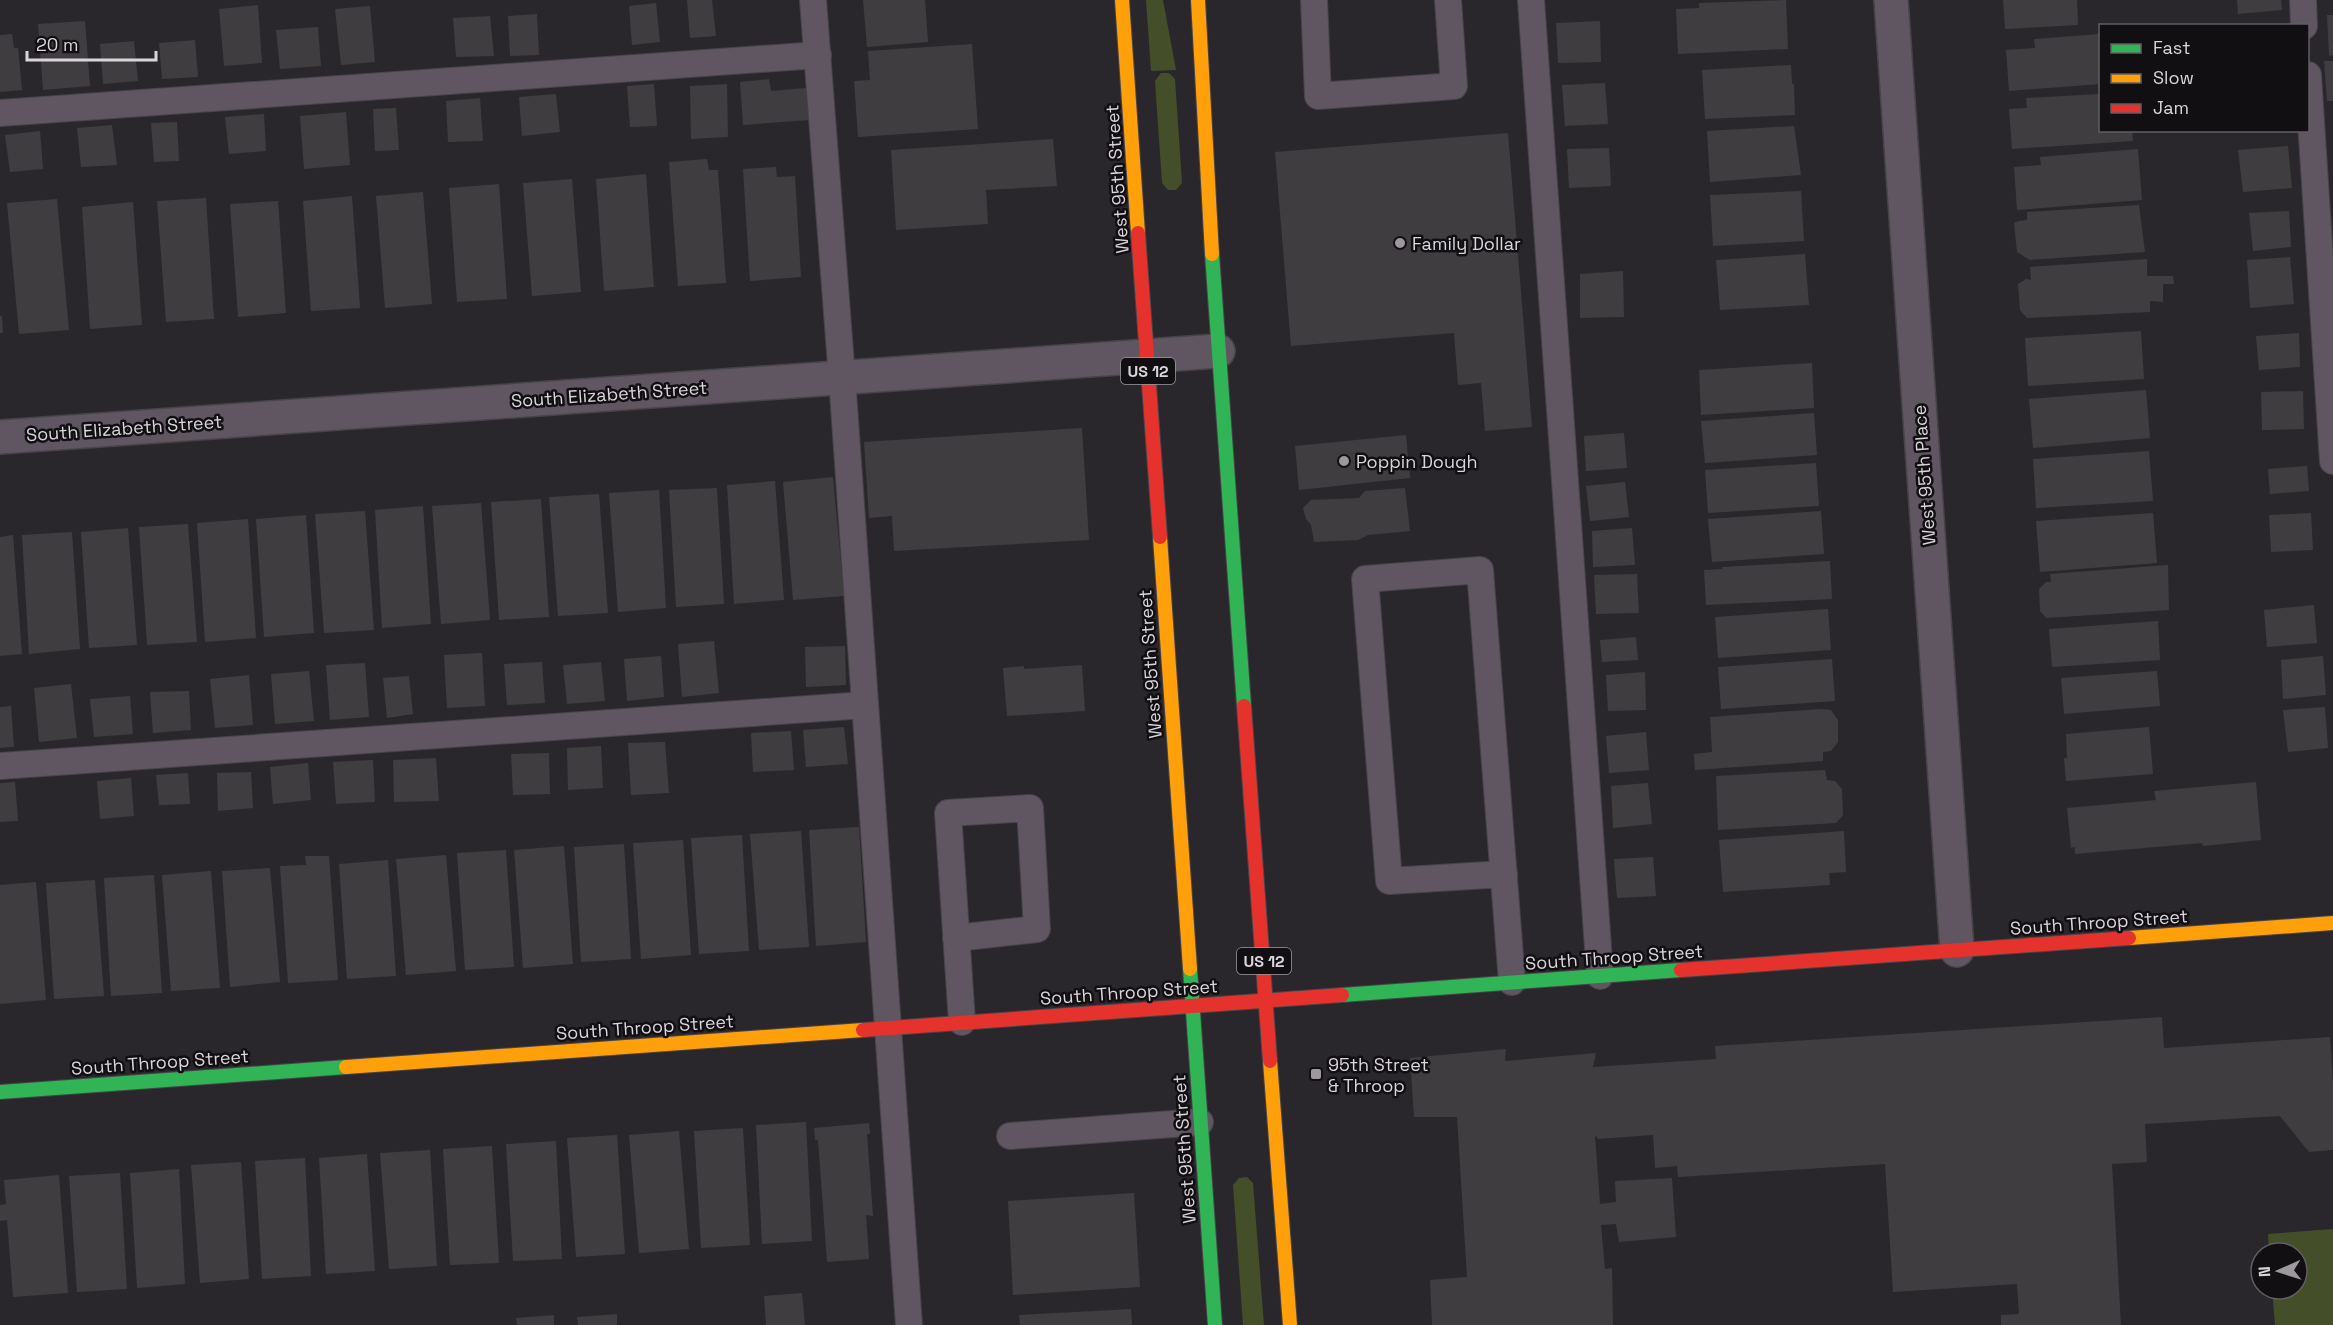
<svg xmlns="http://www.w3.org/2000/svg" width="2333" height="1325" viewBox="0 0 2333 1325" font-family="'Space Grotesk',sans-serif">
<rect width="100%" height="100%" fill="#2a272c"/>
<g fill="#444f29">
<polygon points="1146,0 1163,0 1176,70 1151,71"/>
<polygon points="1161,73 1169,73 1175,79 1182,183 1176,190 1168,190 1162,183 1155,81"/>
<polygon points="1247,1177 1253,1183 1264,1325 1243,1325 1233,1185 1239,1178"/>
<polygon points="2333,1229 2333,1325 2275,1325 2272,1289 2297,1289 2297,1253 2269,1253 2268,1234"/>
</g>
<g fill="#403d41">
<polygon points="687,0 712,0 716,36 690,38"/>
<polygon points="863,0 925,0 928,42 867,47"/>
<polygon points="1786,0 1788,49 1678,54 1676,9 1699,8 1699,3"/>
<polygon points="2003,0 2077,0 2078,25 2005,29"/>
<polygon points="2237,0 2281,0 2282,10 2238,14"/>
<polygon points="656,3 660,42 632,45 629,6"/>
<polygon points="258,5 262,63 224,66 219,9"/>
<polygon points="370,6 375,62 341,65 335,9"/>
<polygon points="537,14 539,55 510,56 508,16"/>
<polygon points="2327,15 2333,15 2333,55 2329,56"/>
<polygon points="490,16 494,56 456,57 453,18"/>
<polygon points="85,21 90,86 43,90 38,24"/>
<polygon points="1600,21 1601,62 1558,63 1556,23"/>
<polygon points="318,27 321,66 280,69 276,30"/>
<polygon points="12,34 14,48 18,48 22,90 0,92 0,35"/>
<polygon points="2100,34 2100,84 2009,91 2006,50 2035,48 2034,39"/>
<polygon points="195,40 198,77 162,79 159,43"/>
<polygon points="134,41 138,81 103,84 100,44"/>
<polygon points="972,44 978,129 858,137 854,81 870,80 868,51"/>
<polygon points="2324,61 2333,61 2333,101 2327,101"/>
<polygon points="1791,65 1792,84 1794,84 1795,115 1705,119 1702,70"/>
<polygon points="769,79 771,91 806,88 809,120 743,125 740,82"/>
<polygon points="1605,83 1608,124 1565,126 1562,85"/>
<polygon points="654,84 657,126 630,127 627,86"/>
<polygon points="727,84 728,137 691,139 690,86"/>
<polygon points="556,94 560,132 522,136 519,97"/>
<polygon points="2100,94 2100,130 2132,130 2133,141 2012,149 2009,109 2027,108 2026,98"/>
<polygon points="480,98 483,141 448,142 446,101"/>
<polygon points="396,108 399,150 375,151 373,109"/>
<polygon points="346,112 350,165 304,169 300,116"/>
<polygon points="264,114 266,151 229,154 225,117"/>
<polygon points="177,122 179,161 154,162 151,123"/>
<polygon points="112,125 117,165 81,167 77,128"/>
<polygon points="1794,126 1801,175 1710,182 1707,131"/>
<polygon points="40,131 43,169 10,172 5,135"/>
<polygon points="1508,133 1532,427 1485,431 1481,383 1458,385 1454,333 1291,346 1275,152"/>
<polygon points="1053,139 1057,186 986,190 988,224 896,230 891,150"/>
<polygon points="2288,146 2292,188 2243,192 2238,150"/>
<polygon points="1609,148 1611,186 1569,188 1567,149"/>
<polygon points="2138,149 2142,200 2017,210 2014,167 2041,165 2040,157"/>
<polygon points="707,159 709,170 718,170 726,283 678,286 669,162"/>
<polygon points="776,167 777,177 795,176 801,277 750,281 743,169"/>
<polygon points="646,174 654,287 604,291 596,179"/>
<polygon points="572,179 581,292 532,296 523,183"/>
<polygon points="499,184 507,299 457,302 449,188"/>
<polygon points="1801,191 1804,241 1713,246 1710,195"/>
<polygon points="423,192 432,304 385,308 376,196"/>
<polygon points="352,196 360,308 311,311 303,201"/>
<polygon points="206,198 214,319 166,322 157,201"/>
<polygon points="57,199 69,330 19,334 7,203"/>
<polygon points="278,201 286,313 238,317 230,204"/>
<polygon points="133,202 142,325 90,329 82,207"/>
<polygon points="2139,205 2145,252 2030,260 2017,252 2014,223 2019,221 2027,220 2027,212"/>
<polygon points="2289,211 2291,247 2253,251 2249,213"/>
<polygon points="1805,254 1809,305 1720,310 1716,260"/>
<polygon points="2290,257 2294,304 2250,308 2247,260"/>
<polygon points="2147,259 2147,276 2173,276 2174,284 2163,284 2163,302 2150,301 2150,312 2027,318 2020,310 2018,284 2026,279 2031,280 2030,267"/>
<polygon points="1623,271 1624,317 1580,318 1580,274"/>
<polygon points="0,316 2,316 3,333 0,333"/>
<polygon points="2141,331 2144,379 2028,386 2025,338"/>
<polygon points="2299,333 2300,367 2259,370 2256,336"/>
<polygon points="1812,363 1814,408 1701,415 1699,370"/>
<polygon points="2146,390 2150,438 2033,448 2029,399"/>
<polygon points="2303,391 2304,429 2262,430 2261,392"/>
<polygon points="1814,413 1817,455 1705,463 1701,421"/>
<polygon points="1082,428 1089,540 894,551 892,516 869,518 864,442"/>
<polygon points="1624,433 1627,468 1586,471 1584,436"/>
<polygon points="1406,435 1410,478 1299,490 1295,446"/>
<polygon points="2149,451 2153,501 2036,508 2033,459"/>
<polygon points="1816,463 1819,506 1708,513 1705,470"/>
<polygon points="2307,466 2309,491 2270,494 2268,469"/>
<polygon points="833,477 844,596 793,600 783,482"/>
<polygon points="775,481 784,600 734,604 727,485"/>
<polygon points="1625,482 1629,517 1590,521 1586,486"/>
<polygon points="717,488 724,604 676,607 669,490"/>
<polygon points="1405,488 1410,531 1368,535 1358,540 1314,542 1311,525 1306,519 1303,508 1311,500 1359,498 1365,491"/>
<polygon points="659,490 666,608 618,612 609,493"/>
<polygon points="599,494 608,613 558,616 549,497"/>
<polygon points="541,499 549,617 499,620 491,502"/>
<polygon points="481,503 490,620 441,624 432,506"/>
<polygon points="423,506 431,624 382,628 375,510"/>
<polygon points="365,511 374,630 324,633 315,514"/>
<polygon points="1821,511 1824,554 1712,562 1708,519"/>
<polygon points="2153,513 2157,563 2040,572 2036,521"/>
<polygon points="2311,513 2313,550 2271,552 2269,515"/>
<polygon points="306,515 314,633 264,637 256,519"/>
<polygon points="248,519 256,638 205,642 197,523"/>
<polygon points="188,524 197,642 147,645 139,527"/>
<polygon points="128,528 137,645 89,648 81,532"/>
<polygon points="1632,528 1635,565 1593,567 1592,531"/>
<polygon points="72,532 80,649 29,654 22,535"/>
<polygon points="13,535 22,654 0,656 0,537"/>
<polygon points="1830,561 1832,599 1706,605 1704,570 1722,569 1722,567"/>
<polygon points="2168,565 2169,610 2046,618 2040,611 2039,589 2046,582 2051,582 2050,574"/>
<polygon points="1637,574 1639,613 1596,614 1594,575"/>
<polygon points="2314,605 2317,643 2267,647 2264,610"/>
<polygon points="1828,609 1831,650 1718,658 1715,617"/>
<polygon points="2158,621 2160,660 2052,667 2049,629"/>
<polygon points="1636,637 1638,660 1602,662 1600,640"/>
<polygon points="714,641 719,693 682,697 678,644"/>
<polygon points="845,646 846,685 806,687 805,647"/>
<polygon points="482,653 485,706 447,708 444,655"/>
<polygon points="661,656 664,697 627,701 624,659"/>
<polygon points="2323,656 2326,695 2283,699 2281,660"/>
<polygon points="1832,659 1835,701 1721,709 1718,667"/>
<polygon points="542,662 545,703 507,705 504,664"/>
<polygon points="601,662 605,701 567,704 563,665"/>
<polygon points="365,663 369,717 330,720 326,665"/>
<polygon points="1082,665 1085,711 1007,716 1003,668 1024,666 1024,669"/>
<polygon points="309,671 314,721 275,724 271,674"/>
<polygon points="2157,671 2160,706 2064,714 2061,678"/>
<polygon points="1645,672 1646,710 1608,711 1606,675"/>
<polygon points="249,675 253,725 215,728 210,679"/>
<polygon points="409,676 413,714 387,718 383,678"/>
<polygon points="71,684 77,738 39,742 34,688"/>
<polygon points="189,691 191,730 153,733 150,692"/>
<polygon points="130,696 133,734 94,737 90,699"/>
<polygon points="11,706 14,747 0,748 0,707"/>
<polygon points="2325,707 2328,748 2288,752 2283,710"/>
<polygon points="1821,709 1831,710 1838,720 1838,742 1831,751 1823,752 1823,761 1695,770 1694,754 1712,752 1710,717"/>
<polygon points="844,727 848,764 806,767 803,730"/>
<polygon points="2149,727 2153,774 2066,781 2064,758 2067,758 2066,734"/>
<polygon points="791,731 794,770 753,772 751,733"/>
<polygon points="1646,732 1649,770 1609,773 1606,736"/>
<polygon points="665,742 669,793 631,795 628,743"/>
<polygon points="601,746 603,788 568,790 567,748"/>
<polygon points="549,753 550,794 513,795 511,754"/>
<polygon points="436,758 439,801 394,802 393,760"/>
<polygon points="373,760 375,802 336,804 333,762"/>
<polygon points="308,763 311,800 273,804 270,767"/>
<polygon points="1825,770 1827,780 1835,781 1842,789 1843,815 1836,823 1718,830 1716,776"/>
<polygon points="251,772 253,808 218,811 217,773"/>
<polygon points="188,773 190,804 159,805 156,775"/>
<polygon points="131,778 134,816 100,819 97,781"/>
<polygon points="15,782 18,821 0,822 0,783"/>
<polygon points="2256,782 2261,840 2203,846 2202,843 2075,854 2075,847 2071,848 2067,808 2156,800 2154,791"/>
<polygon points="1648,783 1652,824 1613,828 1611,786"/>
<polygon points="859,827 866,942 816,946 809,830"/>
<polygon points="801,831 809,947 759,950 750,834"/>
<polygon points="1844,831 1846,872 1829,873 1830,885 1723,892 1719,840"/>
<polygon points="742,835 749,951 699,954 691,838"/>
<polygon points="683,840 691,955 641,959 633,843"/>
<polygon points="624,844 631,959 581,962 574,847"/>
<polygon points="564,846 573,964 523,968 514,850"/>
<polygon points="506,850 514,967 465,970 457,853"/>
<polygon points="446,855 456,971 406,975 396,859"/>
<polygon points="305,856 329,856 338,980 288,983 280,866 306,865"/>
<polygon points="1653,857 1656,896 1617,898 1614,859"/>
<polygon points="388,860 396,976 347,979 339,864"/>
<polygon points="270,868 280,982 230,987 222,871"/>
<polygon points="211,871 220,988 171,991 162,875"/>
<polygon points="154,875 162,993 111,996 104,878"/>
<polygon points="95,880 104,996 54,999 46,883"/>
<polygon points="36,882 46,1000 0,1004 0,885"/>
<polygon points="2162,1017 2164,1048 2330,1037 2333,1085 2333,1150 2309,1152 2280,1116 2145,1124 2147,1162 2112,1164 2121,1325 2001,1325 2001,1315 2019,1314 2017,1284 1893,1292 1885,1164 1678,1177 1677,1166 1655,1168 1653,1135 1598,1139 1595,1135 1600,1204 1616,1202 1615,1181 1672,1178 1676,1237 1619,1242 1616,1224 1601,1225 1605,1269 1612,1268 1613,1325 1432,1325 1430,1280 1467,1277 1457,1117 1414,1117 1410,1058 1506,1049 1505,1061 1596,1053 1593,1067 1716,1059 1715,1046"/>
<polygon points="806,1122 812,1241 762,1244 756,1125"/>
<polygon points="869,1123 870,1134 867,1134 873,1216 866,1215 869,1259 827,1262 818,1140 815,1140 814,1128"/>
<polygon points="743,1128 750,1245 701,1248 694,1131"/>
<polygon points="679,1131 689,1249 639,1253 629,1135"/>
<polygon points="617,1135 625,1254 576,1257 567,1138"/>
<polygon points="556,1141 562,1259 513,1261 506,1144"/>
<polygon points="492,1146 499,1263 450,1265 443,1149"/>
<polygon points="430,1150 437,1266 389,1269 380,1153"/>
<polygon points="367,1154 375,1271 326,1274 319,1158"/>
<polygon points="305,1158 311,1276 262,1279 255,1161"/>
<polygon points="241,1162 249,1279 200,1283 191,1165"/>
<polygon points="179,1169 185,1284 137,1288 130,1173"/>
<polygon points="120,1173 127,1289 77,1292 69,1176"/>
<polygon points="59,1175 68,1293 13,1297 7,1220 0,1221 0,1205 6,1204 4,1180"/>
<polygon points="1134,1193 1140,1287 1013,1295 1008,1201"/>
<polygon points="802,1293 805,1325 766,1325 764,1296"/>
<polygon points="1131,1309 1132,1325 1020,1325 1019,1315"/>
<polygon points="617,1314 617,1325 578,1325 577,1317"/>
<polygon points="554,1315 554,1325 517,1325 516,1318"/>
</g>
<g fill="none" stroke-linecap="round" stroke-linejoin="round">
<defs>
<g id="lane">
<polyline points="813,0 842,378 909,1325"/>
<polyline points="1314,0 1318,96 1454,86 1448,0"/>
<polyline points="1531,0 1600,976"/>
<polyline points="2303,0 2304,26"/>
<polyline points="2308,75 2333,461"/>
<polyline points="0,113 818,55"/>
<polyline points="0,766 865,705"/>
<polyline points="1504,874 1389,881 1365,579 1480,570 1512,982"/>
<polyline points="956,938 1037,929 1030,808 948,813 962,1022"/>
<polyline points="1010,1136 1200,1122"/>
</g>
<g id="street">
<polyline points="1891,0 1957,950"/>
<polyline points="0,437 1218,351"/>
</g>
<g id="fast">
<polyline points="1212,254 1244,706"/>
<polyline points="1190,969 1215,1325"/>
<polyline points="1342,995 1681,970"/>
<polyline points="0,1092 346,1067"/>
</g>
<g id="slow">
<polyline points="1122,0 1138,233"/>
<polyline points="1198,0 1212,254"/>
<polyline points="1160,537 1190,969"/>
<polyline points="2129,938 2333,923"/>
<polyline points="1270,1061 1290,1325"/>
<polyline points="346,1067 863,1030"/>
</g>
<g id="jam">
<polyline points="1138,233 1160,537"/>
<polyline points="1244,706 1270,1061"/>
<polyline points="1681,970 2129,938"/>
<polyline points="863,1030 1342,995"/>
</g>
</defs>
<use href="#lane" stroke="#464447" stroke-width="28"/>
<use href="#street" stroke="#464447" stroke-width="36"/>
<use href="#fast" stroke="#464447" stroke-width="16"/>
<use href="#slow" stroke="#464447" stroke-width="16"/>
<use href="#jam" stroke="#464447" stroke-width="16"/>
<use href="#lane" stroke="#5f5662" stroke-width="26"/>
<use href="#street" stroke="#5f5662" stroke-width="33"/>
<use href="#fast" stroke="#30b455" stroke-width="14"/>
<use href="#slow" stroke="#ff9f0a" stroke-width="14"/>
<use href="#jam" stroke="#e5322d" stroke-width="14"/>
</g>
<g fill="#9c989e" stroke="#120f13" stroke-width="2">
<circle cx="1400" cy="243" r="6"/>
<circle cx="1344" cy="461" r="6"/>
<rect x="1310" y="1068" width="12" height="12" rx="3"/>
</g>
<g text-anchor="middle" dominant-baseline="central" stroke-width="5" stroke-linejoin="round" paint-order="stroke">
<g fill="#120f13" stroke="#9d9a9f" stroke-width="1.5">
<rect x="1121" y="358" width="54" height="26" rx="4.5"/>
<rect x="1237" y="948" width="54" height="26" rx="4.5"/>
</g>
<g font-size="16" font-weight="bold" fill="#d9d5db">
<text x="1148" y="371">US 12</text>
<text x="1264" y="961">US 12</text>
</g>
<g font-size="18" fill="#d9d5db" stroke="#120f13">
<text transform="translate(1117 179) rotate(-94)">West 95th Street</text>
<text transform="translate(609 394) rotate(-4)">South Elizabeth Street</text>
<text transform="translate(124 428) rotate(-4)">South Elizabeth Street</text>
<text transform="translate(1924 475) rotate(-94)">West 95th Place</text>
<text transform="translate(1150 664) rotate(-94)">West 95th Street</text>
<text transform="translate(2099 922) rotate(-4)">South Throop Street</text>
<text transform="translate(1614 957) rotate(-4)">South Throop Street</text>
<text transform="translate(1129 992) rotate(-4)">South Throop Street</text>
<text transform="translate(645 1027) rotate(-4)">South Throop Street</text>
<text transform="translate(160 1062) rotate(-4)">South Throop Street</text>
<text transform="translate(1184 1149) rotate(-94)">West 95th Street</text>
</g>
<g font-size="18" fill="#d9d5db" stroke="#120f13" text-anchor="start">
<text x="1412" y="243">Family Dollar</text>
<text x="1356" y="461">Poppin Dough</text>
<text x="1328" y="1064">95th Street<tspan x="1328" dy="21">&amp; Throop</tspan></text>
</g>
</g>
<rect x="2099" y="24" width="210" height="108" fill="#120f13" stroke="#625e63" stroke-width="1.5"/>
<rect x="2111" y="44" width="30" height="9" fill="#30b455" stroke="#625e63" stroke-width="1.5"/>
<text x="2153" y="54" font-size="18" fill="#d9d5db">Fast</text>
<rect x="2111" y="74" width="30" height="9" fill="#ff9f0a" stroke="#625e63" stroke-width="1.5"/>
<text x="2153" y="84" font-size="18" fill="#d9d5db">Slow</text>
<rect x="2111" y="104" width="30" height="9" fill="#e5322d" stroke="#625e63" stroke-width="1.5"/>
<text x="2153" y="114" font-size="18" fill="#d9d5db">Jam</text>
<g transform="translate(2279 1271) rotate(267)"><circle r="28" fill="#120f13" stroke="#625e63" stroke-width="1.5"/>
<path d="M0-4.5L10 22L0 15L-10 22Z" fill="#9c989e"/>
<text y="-9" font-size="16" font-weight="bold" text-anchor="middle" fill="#d9d5db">N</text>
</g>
<path d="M27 51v9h129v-9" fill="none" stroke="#d9d5db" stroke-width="3"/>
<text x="36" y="51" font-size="18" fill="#d9d5db" stroke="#120f13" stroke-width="4.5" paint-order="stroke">20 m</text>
</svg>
